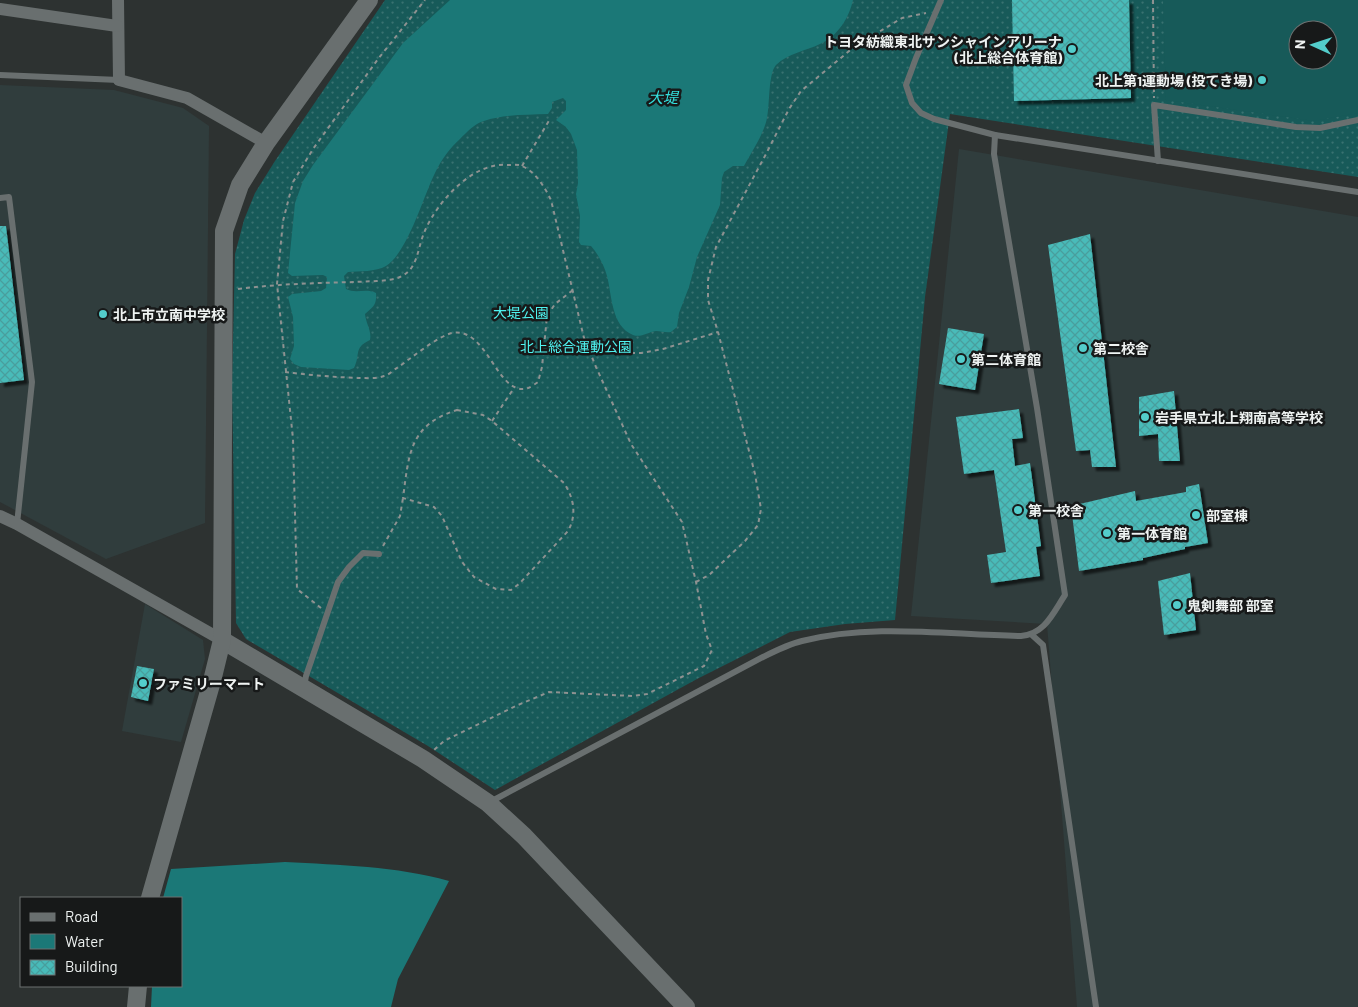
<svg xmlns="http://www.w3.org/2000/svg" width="1358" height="1007" viewBox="0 0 1358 1007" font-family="Barlow,'Noto Sans JP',sans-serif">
<defs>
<pattern id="grass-dots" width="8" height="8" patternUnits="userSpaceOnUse" patternTransform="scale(1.25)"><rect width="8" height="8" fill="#175a59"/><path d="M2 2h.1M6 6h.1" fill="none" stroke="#397271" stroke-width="1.8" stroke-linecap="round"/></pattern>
<pattern id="building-cross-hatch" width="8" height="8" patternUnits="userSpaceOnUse" patternTransform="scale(1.25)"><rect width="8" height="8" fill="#48bbb9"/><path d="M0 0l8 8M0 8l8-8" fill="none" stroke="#489e9d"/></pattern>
<filter id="shadow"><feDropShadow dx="4" dy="4" stdDeviation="1" flood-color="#0009"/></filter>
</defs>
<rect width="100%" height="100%" fill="#2d3231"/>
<g fill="#303d3d">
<polygon points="0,85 114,90 183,108 209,126 205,523 106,559 0,502"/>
<polygon points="959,149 1358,217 1358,1007 1077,1007 1047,624 911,616"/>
<polygon points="145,604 203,640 205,659 181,742 122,731"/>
</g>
<path fill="url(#grass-dots)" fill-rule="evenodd" d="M 385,0 L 1358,0 L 1358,177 L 950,114 L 925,297 L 895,620 L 845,624 L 790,632 L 697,679 L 495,790 L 428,746 L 246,639 L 236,623 L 232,385 L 235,254 L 244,220 L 255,193 L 275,161 ZM 1298,30 L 1328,30 L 1328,60 L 1298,60 Z"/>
<path fill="#175a59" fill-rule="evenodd" d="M 1163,0 L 1358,0 L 1358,113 L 1314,121 L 1166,100 ZM 1298,30 L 1328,30 L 1328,60 L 1298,60 Z"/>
<g fill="#1b7877">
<path d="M 450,0 L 853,0 C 849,18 838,36 820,44 C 806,51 788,53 776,65 C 768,74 770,105 767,118 C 764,134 752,151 744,166 L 733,166 L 724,172 L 722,178 L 720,205 L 697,257 L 689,287 L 679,313 L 677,327 L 671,332 C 666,333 661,331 656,331 C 648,332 641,338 633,335 C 611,326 612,295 607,276 C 604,265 598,254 591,246 L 581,245 L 579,242 L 580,216 L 576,194 L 578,183 L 577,150 L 571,134 L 566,127 L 556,120 L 566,110 L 566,101 L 563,98 L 552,102 L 552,108 L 548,114 C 527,115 504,114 484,121 C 474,124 467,132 460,139 C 450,148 441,160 435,173 C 423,197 408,252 386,266 C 376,272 359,271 348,272 L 344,276 L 346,289 C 356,294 366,288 376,293 C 377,305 373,307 365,314 C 366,324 372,331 370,340 C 353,348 361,354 354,368 L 349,370 L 301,367 L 294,364 L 290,359 L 294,346 L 293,317 L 288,297 L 292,294 L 321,291 L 326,288 L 327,277 L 323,275 L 292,276 L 288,273 L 295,203 L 303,181 L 313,165 L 403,43 Z"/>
<path d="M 285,862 C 340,865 396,866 449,881 L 398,979 L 391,1007 L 151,1007 L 152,986 L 181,986 L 181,898 L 163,898 L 171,869 Z"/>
</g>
<g fill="url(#building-cross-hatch)" filter="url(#shadow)">
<polygon points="1012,0 1129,0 1131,98 1014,101"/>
<polygon points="0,226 6,226 24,380 0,383"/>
<polygon points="1090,234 1116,467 1092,467 1090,450 1076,451 1048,245"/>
<polygon points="948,328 984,334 975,390 939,384"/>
<polygon points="1174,391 1180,461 1159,461 1158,434 1139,436 1139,397"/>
<polygon points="1019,409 1023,438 1012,439 1015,466 1030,463 1041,546 1036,547 1040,576 991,583 987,555 1006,552 994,470 964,474 956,417"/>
<polygon points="1199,484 1208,543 1185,547 1185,549 1143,558 1143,560 1079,571 1071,506 1135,491 1136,501 1186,492 1186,487"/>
<polygon points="1190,573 1196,630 1164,635 1158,581"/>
<polygon points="137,666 154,669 148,701 131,697"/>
</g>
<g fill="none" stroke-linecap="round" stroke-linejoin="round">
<g stroke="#8e9291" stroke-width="2" stroke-dasharray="4 4" stroke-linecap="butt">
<polyline points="1153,0 1154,98"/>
<polyline points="522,166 550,119"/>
<path d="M 238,289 C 277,284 316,283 355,282 C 367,281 389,282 400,277 C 418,269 417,250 424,233 C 436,203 472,162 507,165 C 512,165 518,164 522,166 C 536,172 545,188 551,200 L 584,338 L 596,367 L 631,444 L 682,522 L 696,582 L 706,634 L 712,650 L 704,666 L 647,694 L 632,696 L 549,692 L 518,705 L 444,741 L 434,750"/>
<polyline points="591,353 641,353 663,349 718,332"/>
<path d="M 285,372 C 309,375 333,377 358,378 C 366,378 377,379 384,376 C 389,375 393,370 397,368 C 410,359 438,336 452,333 C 488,326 497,398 528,388 C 531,387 535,384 538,382 L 542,367 L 547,316 L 555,304 L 573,290"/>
<path d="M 457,410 L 483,415 L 492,421 L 564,483 C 574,498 577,515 568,531 L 519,584 L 511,590 L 496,589 L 474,577 L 462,562 L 442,516 L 434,507 L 403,498 C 409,454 409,425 457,410 Z"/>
<polyline points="492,421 514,388"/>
<polyline points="383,546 400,516 403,498"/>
<polyline points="696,582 709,575 745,541 758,525 761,509 755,474 718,332 708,300 708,280 716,247 766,154 789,109 801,91 854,47 902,18 926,13"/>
<polyline points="321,608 297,589 293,439 277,284 283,221 293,182 313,149 378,59 425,0"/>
</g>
<g stroke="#696f6f" stroke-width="6">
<polyline points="941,0 916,58 906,85 912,103 921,113 934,119 995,135 1358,192"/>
<polyline points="0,75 119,80"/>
<polyline points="1158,161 1154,105 1296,127 1320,128 1358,120"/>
<polyline points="0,198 9,197 32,382 17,524"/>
<polyline points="1032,635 1043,645 1096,1007"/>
<polyline points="304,687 306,676 338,582 349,567 363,553 379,554"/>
<path d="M 490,802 L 763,657 C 775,651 789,644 802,641 C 874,623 948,635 1021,636 C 1045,634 1053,613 1065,595 L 1037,408 L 994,154 L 995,135"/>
</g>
<g stroke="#696f6f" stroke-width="12">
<polyline points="118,0 119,80 187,98 266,143"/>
<polyline points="0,9 117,26"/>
<polyline points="0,516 17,524 222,640"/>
</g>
<g stroke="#696f6f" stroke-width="18">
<polyline points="222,640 423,759 488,803 524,836 686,1007"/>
<polyline points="150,898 212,681 222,640 224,231 240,185 266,143 369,0"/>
<polyline points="136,1007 138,986"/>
</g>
</g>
<g fill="#53cdcb" stroke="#171919" stroke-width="2">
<circle cx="1072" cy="49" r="5"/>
<circle cx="1262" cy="80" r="5"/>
<circle cx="103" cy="314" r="5"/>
<circle cx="1083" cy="348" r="5"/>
<circle cx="961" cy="359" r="5"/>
<circle cx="1145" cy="417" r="5"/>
<circle cx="1018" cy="510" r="5"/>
<circle cx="1196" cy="515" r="5"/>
<circle cx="1107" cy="533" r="5"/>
<circle cx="1177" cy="605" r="5"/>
<circle cx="143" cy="683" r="5"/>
</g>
<g text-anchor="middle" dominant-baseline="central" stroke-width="5" stroke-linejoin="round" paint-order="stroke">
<g font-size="14" font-weight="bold" fill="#eff3f2" stroke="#171919" text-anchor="start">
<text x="1062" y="41" text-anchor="end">トヨタ紡織東北サンシャインアリーナ<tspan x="1062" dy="16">(北上総合体育館)</tspan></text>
<text x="1252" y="80" text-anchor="end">北上第1運動場 (投てき場)</text>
<text x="113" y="314">北上市立南中学校</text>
<text x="1093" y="348">第二校舎</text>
<text x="971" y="359">第二体育館</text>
<text x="1155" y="417">岩手県立北上翔南高等学校</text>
<text x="1028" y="510">第一校舎</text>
<text x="1206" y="515">部室棟</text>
<text x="1117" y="533">第一体育館</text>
<text x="1187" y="605">鬼剣舞部 部室</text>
<text x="153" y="683">ファミリーマート</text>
</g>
<g font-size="14" fill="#4ff3f0" stroke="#171919">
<text x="521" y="312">大堤公園</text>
<text x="576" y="346">北上総合運動公園</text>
</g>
<g font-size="15" font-style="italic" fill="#34e1df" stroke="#171919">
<text x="663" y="97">大堤</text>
</g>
</g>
<rect x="20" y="897" width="162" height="90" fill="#171919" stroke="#6d7070"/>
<rect x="30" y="913" width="25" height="8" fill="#696f6f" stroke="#6d7070"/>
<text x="65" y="922" font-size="15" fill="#eff3f2">Road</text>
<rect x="30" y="934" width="25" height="15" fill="#1b7877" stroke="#6d7070"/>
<text x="65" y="947" font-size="15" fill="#eff3f2">Water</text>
<rect x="30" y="960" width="25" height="15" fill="url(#building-cross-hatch)" stroke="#6d7070"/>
<text x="65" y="972" font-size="15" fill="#eff3f2">Building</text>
<g transform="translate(1313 45) rotate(273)"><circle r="24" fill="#171919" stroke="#6d7070"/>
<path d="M0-4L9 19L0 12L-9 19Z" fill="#53cdcb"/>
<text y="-8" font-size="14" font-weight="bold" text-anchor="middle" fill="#eff3f2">N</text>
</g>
</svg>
